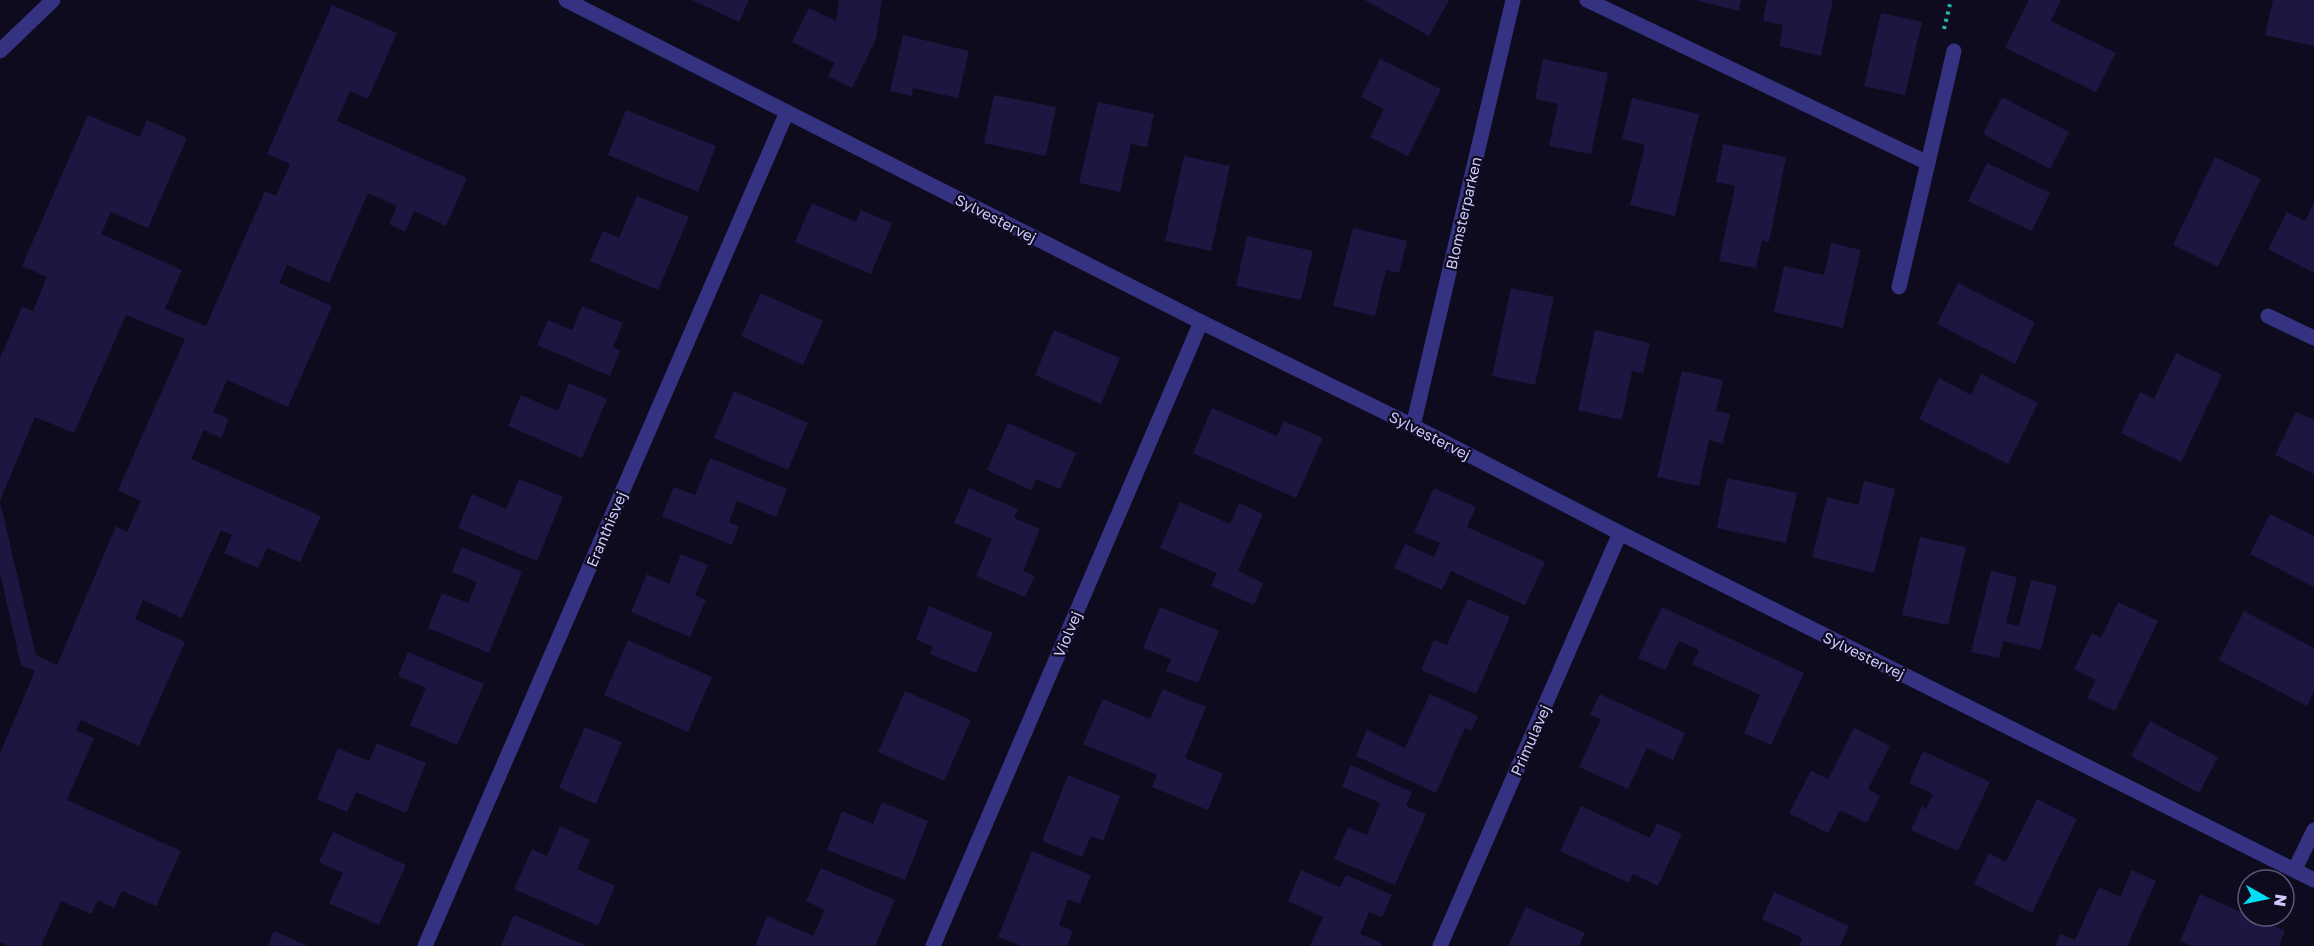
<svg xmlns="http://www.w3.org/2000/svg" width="2314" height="946" viewBox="0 0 2314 946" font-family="'Golos Text',sans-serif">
<rect width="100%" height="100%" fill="#0e0b1f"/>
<g fill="#1e1541">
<polygon points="692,0 749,0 739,22"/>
<polygon points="839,0 882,0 876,39 852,88 828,76 835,63 792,42 809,8 836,21"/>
<polygon points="1365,0 1449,0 1429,36"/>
<polygon points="1695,0 1741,0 1739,11"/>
<polygon points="1767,0 1833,0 1821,56 1779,46 1783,25 1763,21"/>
<polygon points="2029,0 2061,0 2051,21 2116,53 2096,92 2005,48"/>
<polygon points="2273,0 2314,0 2314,46 2265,35"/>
<polygon points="332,5 397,33 368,99 350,91 337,121 467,178 446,226 414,211 405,232 389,224 397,206 368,193 329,283 287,265 279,283 332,306 288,407 227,380 213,412 229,419 221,438 204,430 191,459 321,516 300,562 267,548 258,568 224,553 232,535 221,530 182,618 143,600 135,619 185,642 139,746 81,720 76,730 94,738 67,800 181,851 156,906 122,891 114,908 98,900 91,914 61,901 41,946 9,946 0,942 0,753 35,671 21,665 0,573 0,502 36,655 57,665 116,526 127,532 141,501 118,490 185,339 126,315 74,433 35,417 0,501 0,358 22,307 33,311 47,277 22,266 88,115 140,137 147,120 187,138 148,228 111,212 101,234 182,270 165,309 206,326 265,191 276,196 290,164 267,154"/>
<polygon points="1881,13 1922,22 1905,95 1864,86"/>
<polygon points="903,35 969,51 958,98 913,88 912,96 890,91"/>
<polygon points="1380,59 1441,89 1408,156 1370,137 1384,109 1361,97"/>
<polygon points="1543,59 1608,73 1591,154 1549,146 1558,104 1535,99"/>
<polygon points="994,95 1056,107 1046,156 984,143"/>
<polygon points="2002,97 2069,132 2050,169 1983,134"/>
<polygon points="1632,98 1699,114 1675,216 1630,205 1645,145 1622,139"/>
<polygon points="1098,102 1154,114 1147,147 1131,144 1120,192 1079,183"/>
<polygon points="626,110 716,146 698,192 608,155"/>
<polygon points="1723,144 1786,157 1769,242 1762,240 1756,268 1719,261 1735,186 1716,182"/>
<polygon points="1184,156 1230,166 1211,251 1165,241"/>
<polygon points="2215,157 2261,179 2218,267 2173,245"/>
<polygon points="1987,163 2050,193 2032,231 1968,201"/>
<polygon points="637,196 689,217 658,290 590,261 603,231 619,238"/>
<polygon points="812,203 856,222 861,210 892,223 871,274 795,242"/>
<polygon points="2314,203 2314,273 2268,249 2287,212 2305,221"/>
<polygon points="1353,228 1407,241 1399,273 1386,270 1375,316 1333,306"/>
<polygon points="1247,236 1313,251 1301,300 1236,286"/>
<polygon points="1831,243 1861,250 1843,328 1774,312 1784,266 1824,275"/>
<polygon points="1958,283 2035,322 2015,364 1937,324"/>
<polygon points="1511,288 1554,297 1535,385 1492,376"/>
<polygon points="761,293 823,321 803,365 741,336"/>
<polygon points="582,306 623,323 613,347 620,351 610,376 537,345 548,320 572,330"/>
<polygon points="1054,330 1120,358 1101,404 1035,375"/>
<polygon points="1595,330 1650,343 1643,373 1632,371 1622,420 1578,410"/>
<polygon points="2176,353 2222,375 2181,462 2121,433 2140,392 2154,399"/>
<polygon points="1682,371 1723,380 1716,411 1730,414 1723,444 1709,440 1699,486 1657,477"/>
<polygon points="1981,374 2038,403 2008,464 1919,419 1939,378 1971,395"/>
<polygon points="569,383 607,399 582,458 508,426 521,395 558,411"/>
<polygon points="734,391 808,423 788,470 714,438"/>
<polygon points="1212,408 1277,436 1284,421 1323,438 1296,498 1193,453"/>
<polygon points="2296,412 2314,420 2314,474 2275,455"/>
<polygon points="1008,423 1076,453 1060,489 1036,479 1031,490 987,470"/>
<polygon points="710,458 787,489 776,517 737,501 729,522 739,526 732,545 662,516 674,487 695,495"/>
<polygon points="1727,478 1797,493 1786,543 1717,528"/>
<polygon points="519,479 563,497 537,561 458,528 472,494 506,509"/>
<polygon points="1864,481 1895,489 1874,573 1812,557 1827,497 1858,505"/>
<polygon points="969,488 1018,509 1014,518 1040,529 1023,571 1035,576 1025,597 976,576 992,539 954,523"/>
<polygon points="1434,488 1476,507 1467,527 1545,562 1525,605 1451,571 1442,590 1394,568 1405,544 1434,557 1440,543 1414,532"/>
<polygon points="1180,502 1230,524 1239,503 1263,514 1238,571 1263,583 1254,605 1211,586 1217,573 1160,548"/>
<polygon points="2270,514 2314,536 2314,587 2250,554"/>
<polygon points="1920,537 1966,547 1948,625 1902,615"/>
<polygon points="462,547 522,572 489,653 428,628 442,593 468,603 477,582 452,572"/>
<polygon points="681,554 708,565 695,595 706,600 690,637 631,612 647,574 669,584"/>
<polygon points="1991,571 2017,577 2006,623 2019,626 2031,580 2057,586 2041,650 2003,641 1999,658 1971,652"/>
<polygon points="1468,599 1510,617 1476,694 1421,670 1434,640 1447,645"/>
<polygon points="2118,602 2158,621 2115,711 2087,698 2096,680 2074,669 2092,633 2101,638"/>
<polygon points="929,606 993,633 976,673 930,654 933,647 916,639"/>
<polygon points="1160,607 1219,631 1198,683 1166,671 1171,659 1143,648"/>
<polygon points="1662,607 1804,673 1771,745 1744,733 1760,695 1692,664 1699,650 1679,641 1665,670 1638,658"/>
<polygon points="2244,611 2314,648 2314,691 2307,706 2219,660"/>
<polygon points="628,640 712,677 688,732 604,695"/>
<polygon points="408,652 484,684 457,745 410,725 426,688 398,676"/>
<polygon points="1163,689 1206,707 1185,758 1223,774 1208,810 1152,787 1157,775 1083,744 1103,699 1150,719"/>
<polygon points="905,691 971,720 944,781 878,752"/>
<polygon points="1430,694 1478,716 1471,731 1465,728 1436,793 1356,756 1367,730 1405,748"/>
<polygon points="1600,694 1685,733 1673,760 1647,748 1628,789 1579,767 1601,719 1590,715"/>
<polygon points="2150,721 2218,757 2199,793 2131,756"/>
<polygon points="585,727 622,742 596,804 559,788"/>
<polygon points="1854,728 1890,746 1868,789 1880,796 1867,823 1840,810 1828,833 1789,813 1811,771 1828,779"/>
<polygon points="377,743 426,763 406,813 356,792 347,812 317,799 338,748 369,761"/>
<polygon points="1923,751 1990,782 1958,851 1911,830 1922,806 1926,809 1933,794 1909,783"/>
<polygon points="1351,765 1412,792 1406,806 1426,814 1395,885 1334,859 1348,827 1367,835 1380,803 1342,787"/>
<polygon points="1068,775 1120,796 1103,841 1091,836 1082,857 1042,841"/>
<polygon points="2037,799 2077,819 2032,913 1974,884 1989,853 2006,862"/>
<polygon points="882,802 928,821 905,880 827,850 842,811 873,824"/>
<polygon points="1581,806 1650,838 1657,823 1682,834 1658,886 1633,874 1629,883 1560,851"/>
<polygon points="560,826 590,840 577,869 615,886 598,926 514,889 532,849 547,856"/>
<polygon points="333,832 406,865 379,925 329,903 343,873 319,862"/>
<polygon points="1032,851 1091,875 1080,904 1068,899 1059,925 1073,931 1067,946 1021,946 998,937"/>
<polygon points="821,868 895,900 875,946 755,946 767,916 813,936 825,910 806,901"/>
<polygon points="1301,870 1340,887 1346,875 1392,895 1382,917 1369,912 1360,934 1382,943 1381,946 1310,946 1323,917 1288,901"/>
<polygon points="2132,870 2156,881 2127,946 2055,946 2060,934 2075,940 2099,887 2120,897"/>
<polygon points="1774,892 1849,926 1840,946 1799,946 1802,938 1762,919"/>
<polygon points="2200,894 2285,931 2279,946 2192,946 2180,941"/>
<polygon points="1526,907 1585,933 1579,946 1508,946"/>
<polygon points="514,915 587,946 501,946"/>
<polygon points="274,931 308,946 268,946"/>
</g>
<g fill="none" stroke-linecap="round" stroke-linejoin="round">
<polyline stroke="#25b7ae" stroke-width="4" stroke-dasharray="3 4.5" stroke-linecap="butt" points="1944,29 1951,0"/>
<g stroke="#353282" stroke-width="15">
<polyline points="566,0 1201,322 1413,426 1620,533 2314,880"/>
<polyline points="1587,0 1928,163"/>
<polyline points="0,51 53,0"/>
<polyline points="1899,287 1954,51"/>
<polyline points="2268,316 2314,338"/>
<polyline points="1413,426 1513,0"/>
<polyline points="2295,869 2314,830"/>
<polyline points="425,946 787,112"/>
<polyline points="933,946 1201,322"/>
<polyline points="1440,946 1620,533"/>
</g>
</g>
<g text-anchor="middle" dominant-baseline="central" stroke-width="4.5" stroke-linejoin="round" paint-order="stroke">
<g font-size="15" fill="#cfc9ff" stroke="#0e0b1f">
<text transform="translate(1463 213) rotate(-77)">Blomsterparken</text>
<text transform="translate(996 218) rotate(27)">Sylvestervej</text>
<text transform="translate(1430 435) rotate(27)">Sylvestervej</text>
<text transform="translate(606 529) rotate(-67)">Eranthisvej</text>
<text transform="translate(1067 634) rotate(-67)">Violvej</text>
<text transform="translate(1864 655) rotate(26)">Sylvestervej</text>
<text transform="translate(1530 740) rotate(-66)">Primulavej</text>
</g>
</g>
<g transform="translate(2266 898) rotate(99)"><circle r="28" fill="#0e0b1f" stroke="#5b5779" stroke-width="1.5"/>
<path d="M0-4.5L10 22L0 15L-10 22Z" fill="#00ddf4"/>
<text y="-9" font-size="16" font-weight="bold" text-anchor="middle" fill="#cfc9ff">N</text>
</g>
</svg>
